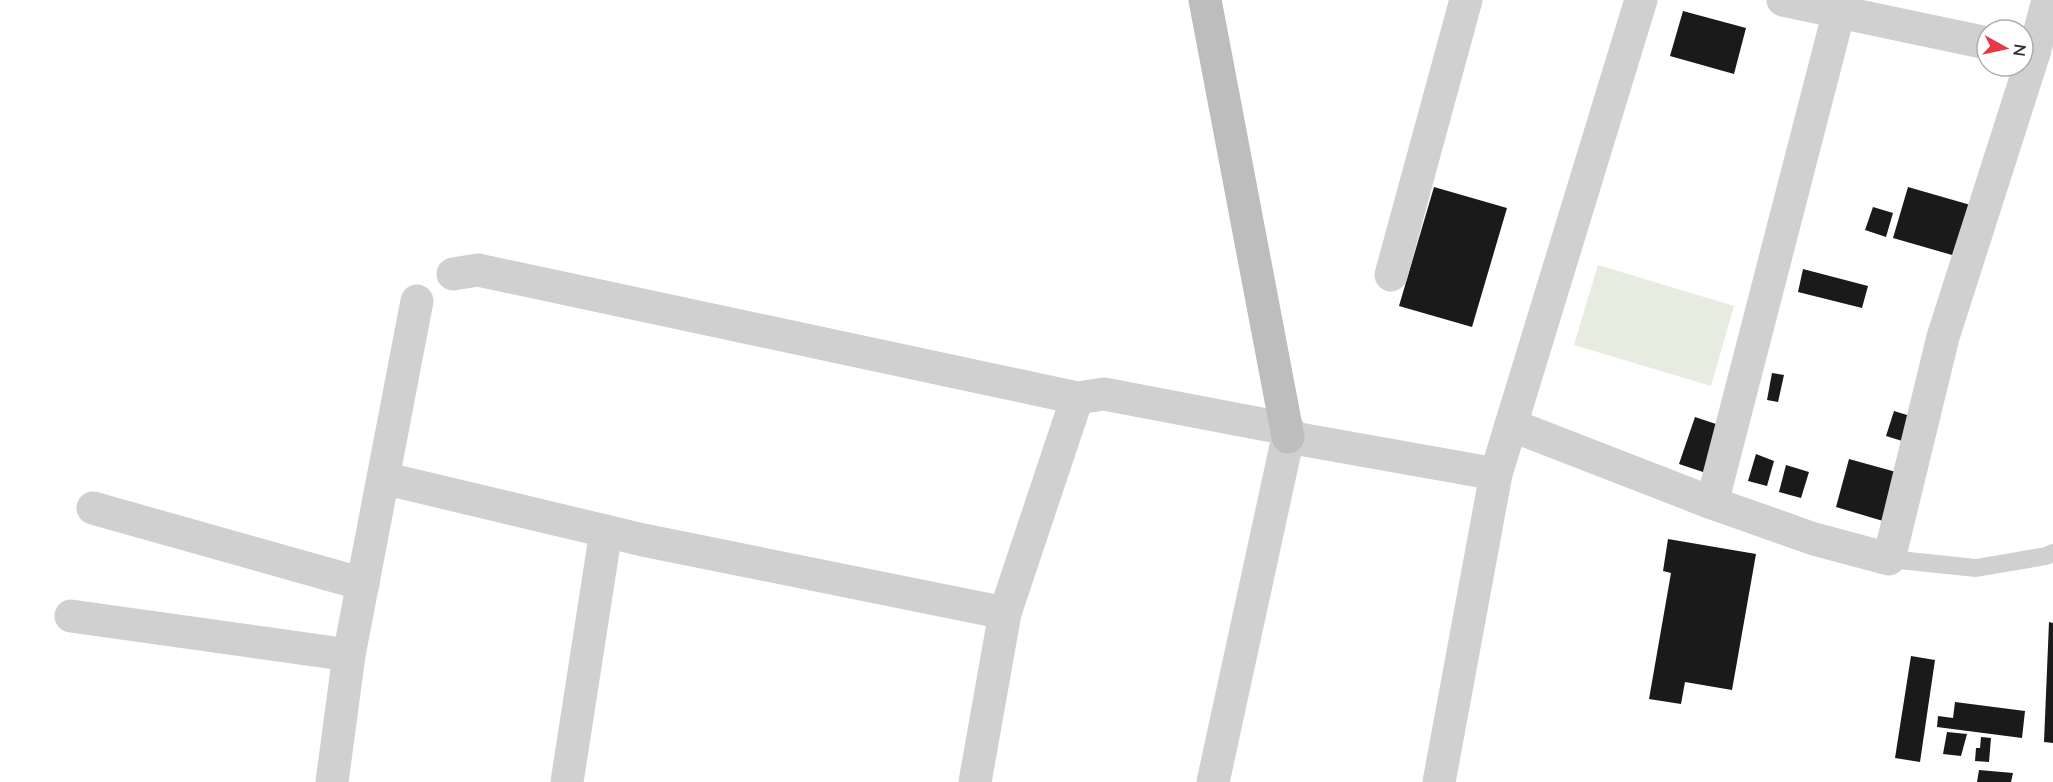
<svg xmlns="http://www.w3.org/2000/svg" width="2053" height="782" viewBox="0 0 2053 782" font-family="Lato,sans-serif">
<rect width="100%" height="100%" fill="#fff"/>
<polygon fill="#e6ecdf" points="1598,265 1734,306 1711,386 1574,345"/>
<g fill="#1a1a1a">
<polygon points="1683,11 1746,28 1734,74 1670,56"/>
<polygon points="1434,187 1507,208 1472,327 1399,306"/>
<polygon points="1908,187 1974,206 1959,257 1893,238"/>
<polygon points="1873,207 1893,213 1886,237 1865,230"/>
<polygon points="1803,269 1868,286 1862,308 1798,292"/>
<polygon points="1772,373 1784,375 1778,402 1767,400"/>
<polygon points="1894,411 1920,419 1912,444 1886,436"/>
<polygon points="1695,417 1722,426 1706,473 1679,464"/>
<polygon points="1756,454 1774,461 1767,486 1748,481"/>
<polygon points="1849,459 1896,472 1883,521 1836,507"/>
<polygon points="1786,465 1809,472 1801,498 1779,492"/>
<polygon points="1668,539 1756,554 1732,690 1685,682 1681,704 1649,699 1671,573 1663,571"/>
<polygon points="2049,622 2053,623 2053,743 2044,742"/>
<polygon points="1911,656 1935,660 1920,762 1895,758"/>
<polygon points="1955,702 2025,711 2022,738 1937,727 1938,716 1953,718"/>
<polygon points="1947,732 1967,734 1961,756 1943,754"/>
<polygon points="1981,737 1991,738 1989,762 1975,761 1976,748 1980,748"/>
<polygon points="1979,770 2013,773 2011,782 1977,782"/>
</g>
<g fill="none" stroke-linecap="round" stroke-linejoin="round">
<polyline stroke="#d0d0d0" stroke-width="18" points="1889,559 1976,568 2046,556 2053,553"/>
<g stroke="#d0d0d0" stroke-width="33">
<polyline points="1783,0 1987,43"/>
<polyline points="2023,50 2034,53 2048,0"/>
<polyline points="453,274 478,270 1077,398 1104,394 1288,429"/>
<polyline points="1391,275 1466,0"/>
<polyline points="1511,425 1712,503 1814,539 1889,559 1943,337 2034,53"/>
<polyline points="1496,474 1641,0"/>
<polyline points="383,478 643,540 1005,613"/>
<polyline points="1712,503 1842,0"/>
<polyline points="93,508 363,584"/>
<polyline points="71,616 349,655"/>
<polyline points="332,782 349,655 417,301"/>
<polyline points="567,782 606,531"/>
<polyline points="975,782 1005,613 1077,398"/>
<polyline points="1213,782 1288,437 1496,474 1439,782"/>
</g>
<polyline stroke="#bdbdbd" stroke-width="33" points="1205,0 1288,437"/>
</g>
<g transform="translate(2005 48) rotate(98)"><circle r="28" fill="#ffffff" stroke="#adadad" stroke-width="1.5"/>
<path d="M0-4.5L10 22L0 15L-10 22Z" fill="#e63946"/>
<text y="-9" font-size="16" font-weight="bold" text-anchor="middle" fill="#333333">N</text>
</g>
</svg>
